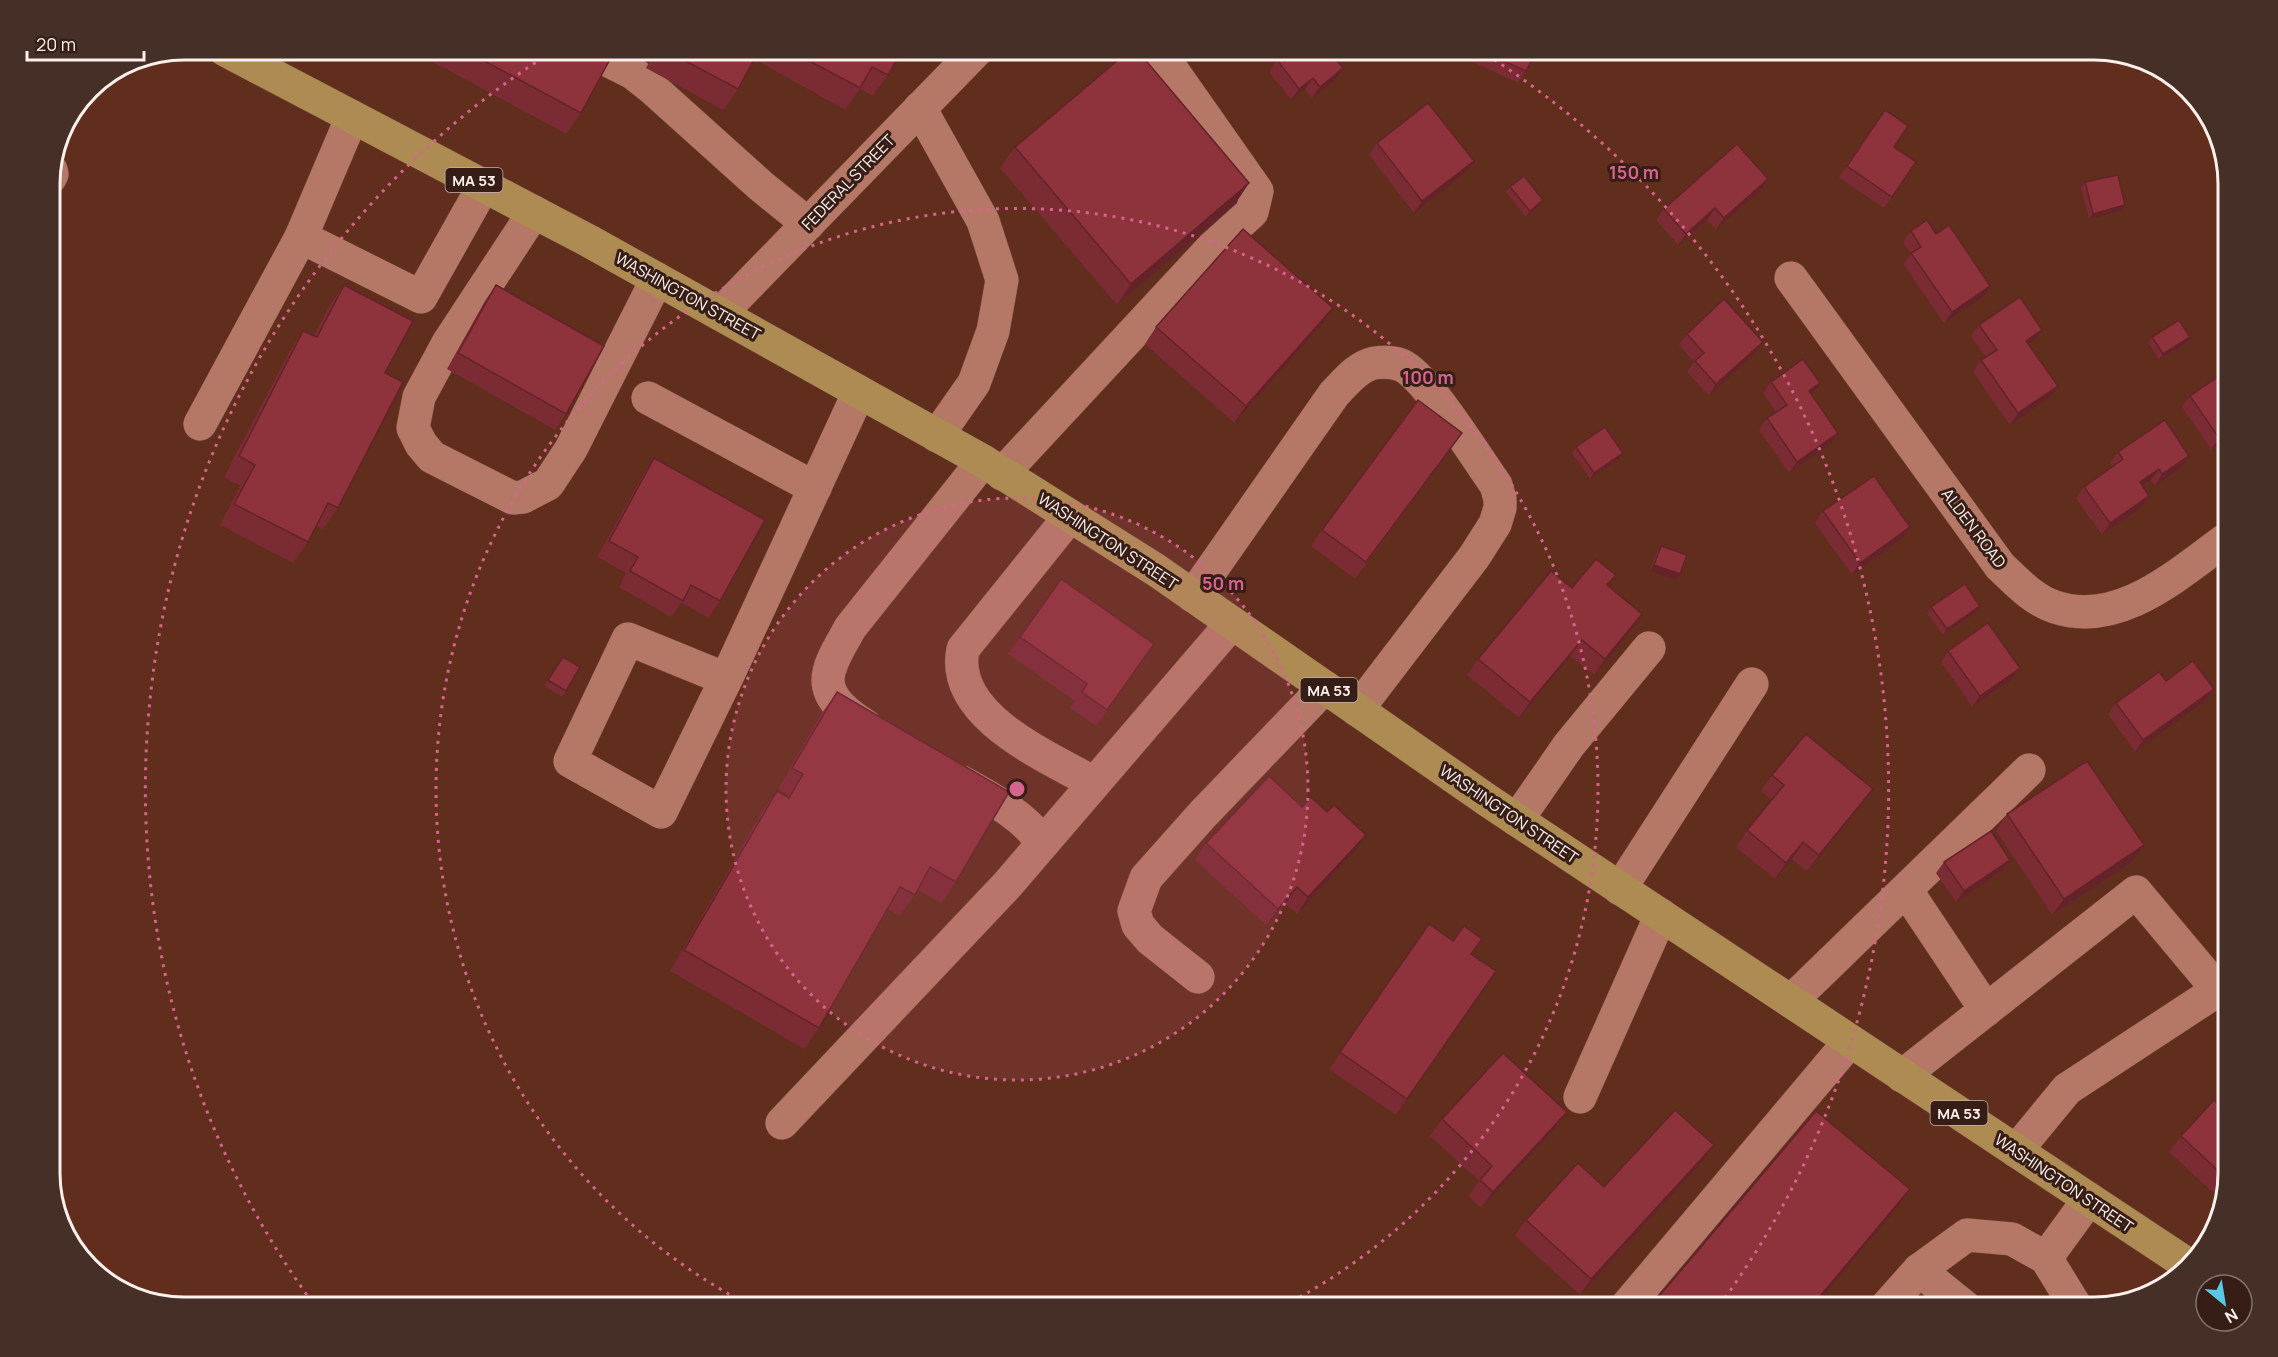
<svg xmlns="http://www.w3.org/2000/svg" width="2278" height="1357" viewBox="0 0 2278 1357" font-family="Manrope,sans-serif">
<rect width="100%" height="100%" fill="#612d1c"/>
<g fill="none" stroke-linecap="round" stroke-linejoin="round">
<defs>
<g id="minor">
<polyline points="587,50 633,73 652,88 761,186 808,224"/>
<polyline points="920,108 983,221 1002,280 993,331 974,383 937,436"/>
<polyline points="352,117 301,237 421,297 484,185"/>
<polyline points="50,178 52,174 51,170"/>
<polyline points="534,212 448,343 419,397 413,428 421,444 432,457 513,498 523,497 548,484 571,449 657,279"/>
<path d="M 1791,278 L 2000,566 C 2016,581 2033,600 2055,607 C 2120,629 2180,572 2228,538"/>
<polyline points="720,314 977,50"/>
<polyline points="648,398 815,488"/>
<polyline points="200,424 301,237"/>
<polyline points="1002,474 1212,248 1252,212 1257,191 1158,50"/>
<path d="M 1070,516 L 963,649 C 949,716 1047,756 1094,783"/>
<path d="M 1193,596 L 1334,394 C 1345,383 1357,367 1374,363 C 1382,362 1393,362 1401,365 C 1427,376 1477,459 1496,485 L 1500,499 L 1500,508 L 1495,524 L 1474,557 L 1357,710"/>
<polyline points="726,679 628,639 570,761 661,812 729,673 859,392"/>
<path d="M 866,726 C 850,716 828,701 828,680 C 828,663 843,642 850,628 L 983,461"/>
<path d="M 962,782 C 992,799 1022,814 1043,843"/>
<polyline points="1517,820 1569,745 1649,648"/>
<polyline points="1620,889 1752,684"/>
<polyline points="1906,890 1986,1010"/>
<polyline points="1198,977 1150,939 1138,925 1134,911 1146,878 1203,814 1325,687"/>
<polyline points="1791,1001 2029,770"/>
<polyline points="1902,1076 2136,892 2218,990 2067,1089 2016,1151"/>
<polyline points="1580,1097 1661,915"/>
<polyline points="782,1123 1008,884 1232,623"/>
<polyline points="2046,1258 2089,1199"/>
<polyline points="1919,1270 1965,1307"/>
<polyline points="1626,1307 1850,1041"/>
<polyline points="1886,1307 1919,1270 1967,1235 2012,1239 2046,1258 2076,1307"/>
</g>
<polyline id="major" points="225,50 589,241 983,461 1156,570 1490,802 2187,1264"/>
</defs>
<use href="#minor" stroke="#71473a" stroke-width="34"/>
<use href="#major" stroke="#71473a" stroke-width="34"/>
<use href="#minor" stroke="#b57866" stroke-width="33"/>
<use href="#major" stroke="#ad8b53" stroke-width="33"/>
</g>
<g fill="#7a2b33">
<polygon points="411,50 615,50 581,113 566,134"/>
<polygon points="648,50 902,50 888,75 873,96 860,89 845,110 754,59 738,89 723,110 646,68 654,53"/>
<polygon points="1273,50 1328,50 1343,68 1335,80 1312,98 1305,89 1291,100 1269,72 1277,60 1280,58"/>
<polygon points="1474,50 1537,50 1526,71 1518,83 1469,60"/>
<polygon points="1885,110 1894,147 1916,162 1884,208 1839,177"/>
<polygon points="1377,143 1466,172 1414,213 1369,155"/>
<polygon points="1015,147 1249,183 1235,204 1117,305 1000,168"/>
<polygon points="2085,182 2121,211 2089,219 2081,188"/>
<polygon points="1510,187 1543,200 1539,206 1526,217 1506,192"/>
<polygon points="1760,191 1716,229 1707,220 1678,245 1656,220 1664,209"/>
<polygon points="1911,231 1936,234 1983,297 1944,323 1903,264 1911,254 1903,242"/>
<polygon points="344,285 385,373 338,508 323,529 316,526 308,542 293,563 220,525 240,486 224,477 289,352 303,331 314,336 329,306"/>
<polygon points="496,285 566,414 555,430 447,369 485,301"/>
<polygon points="1333,308 1322,324 1234,423 1145,344 1156,327"/>
<polygon points="1979,325 2034,341 2029,345 2058,386 2050,397 2010,425 1973,372 1981,360 1986,357 1971,336"/>
<polygon points="1687,334 1763,342 1755,353 1709,396 1687,372 1694,362 1679,345"/>
<polygon points="2152,337 2186,343 2159,360 2148,343"/>
<polygon points="1771,382 1811,394 1830,444 1789,473 1759,430 1767,418 1776,412 1763,393"/>
<polygon points="2190,396 2228,438 2211,450 2182,407"/>
<polygon points="1576,447 1623,453 1619,458 1590,479 1572,453"/>
<polygon points="1451,449 1355,579 1311,546 1322,530"/>
<polygon points="2118,452 2189,456 2182,467 2155,486 2151,480 2143,486 2149,496 2142,507 2102,535 2076,498 2084,487 2113,467 2110,463"/>
<polygon points="654,458 720,601 709,618 681,603 671,617 619,587 626,573 597,557 643,475"/>
<polygon points="1823,511 1910,527 1902,539 1852,575 1815,523"/>
<polygon points="1661,546 1676,580 1650,571 1657,552"/>
<polygon points="1061,579 1154,644 1096,726 1070,708 1075,701 1008,654"/>
<polygon points="1608,586 1642,614 1631,631 1594,675 1570,656 1519,718 1467,675 1478,659 1572,588"/>
<polygon points="1980,606 1976,612 1943,635 1927,613 1931,607"/>
<polygon points="2228,640 2228,666 2219,653"/>
<polygon points="1948,651 2020,668 2012,679 1972,707 1941,662"/>
<polygon points="563,657 566,691 562,697 544,686"/>
<polygon points="2166,681 2214,689 2206,700 2135,752 2108,714 2116,703"/>
<polygon points="837,692 956,882 941,903 918,890 900,916 888,909 819,1028 804,1049 670,971 762,812 777,791 787,797 788,795 778,789 822,713"/>
<polygon points="1772,775 1873,789 1861,805 1807,871 1792,859 1775,879 1736,847 1747,830 1772,800 1761,791"/>
<polygon points="1302,807 1327,812 1366,835 1355,851 1297,914 1285,904 1266,925 1195,860 1206,843"/>
<polygon points="2007,814 2144,845 2132,862 2052,915 1996,831"/>
<polygon points="2010,860 2002,871 1956,902 1936,873 1944,862"/>
<polygon points="1429,924 1496,971 1396,1115 1329,1069"/>
<polygon points="1567,1112 1555,1128 1481,1208 1468,1196 1479,1181 1430,1136 1442,1119"/>
<polygon points="2181,1136 2228,1174 2221,1200 2169,1152"/>
<polygon points="1702,1162 1580,1295 1515,1236 1526,1220 1604,1187"/>
</g>
<g fill="#632329">
<polygon points="1343,68 1335,80 1312,98 1320,87"/>
<polygon points="1313,78 1305,89 1291,100 1299,89"/>
<polygon points="1474,161 1466,172 1414,213 1422,201"/>
<polygon points="1768,179 1760,191 1716,229 1724,218"/>
<polygon points="1249,183 1235,204 1117,305 1131,284"/>
<polygon points="1543,200 1539,206 1526,217 1530,211"/>
<polygon points="2125,205 2121,211 2089,219 2093,214"/>
<polygon points="1715,208 1707,220 1678,245 1686,234"/>
<polygon points="1990,286 1983,297 1944,323 1952,312"/>
<polygon points="1333,308 1322,324 1234,423 1246,406"/>
<polygon points="2042,330 2034,341 2018,352 2026,341"/>
<polygon points="2190,337 2186,343 2159,360 2163,354"/>
<polygon points="1763,342 1755,353 1709,396 1716,384"/>
<polygon points="1820,383 1812,394 1801,402 1809,391"/>
<polygon points="2058,386 2050,397 2010,425 2018,413"/>
<polygon points="2228,432 2228,438 2211,450 2219,438"/>
<polygon points="1838,433 1830,444 1789,473 1797,462"/>
<polygon points="1623,453 1619,458 1590,479 1594,473"/>
<polygon points="2189,456 2182,467 2155,486 2162,474"/>
<polygon points="2159,469 2151,480 2132,493 2140,482"/>
<polygon points="2149,496 2142,507 2102,535 2110,523"/>
<polygon points="1910,527 1902,539 1852,575 1860,563"/>
<polygon points="1654,565 1680,574 1676,580 1650,571"/>
<polygon points="1980,606 1976,612 1943,635 1947,629"/>
<polygon points="1642,614 1631,631 1594,675 1605,659"/>
<polygon points="1582,640 1570,656 1519,718 1530,702"/>
<polygon points="2020,668 2012,679 1972,707 1980,696"/>
<polygon points="2214,689 2206,700 2135,752 2143,740"/>
<polygon points="1873,789 1861,805 1807,871 1819,855"/>
<polygon points="1366,835 1355,851 1297,914 1308,897"/>
<polygon points="1803,842 1792,859 1775,879 1786,863"/>
<polygon points="2144,845 2132,862 2052,915 2064,899"/>
<polygon points="2010,860 2002,871 1956,902 1964,891"/>
<polygon points="1297,887 1285,904 1266,925 1278,909"/>
<polygon points="1567,1112 1555,1128 1481,1208 1493,1192"/>
<polygon points="1714,1145 1702,1162 1580,1295 1591,1279"/>
<polygon points="1910,1189 1895,1210 1814,1307 1811,1307"/>
</g>
<g fill="#8e323b" stroke="#632329" stroke-width="1.5">
<polygon points="464,50 615,50 581,113"/>
<polygon points="665,50 759,50 738,89"/>
<polygon points="789,50 902,50 888,75 872,67 860,88"/>
<polygon points="1130,50 1137,50 1249,183 1131,284 1015,147"/>
<polygon points="1290,50 1328,50 1343,68 1320,87 1313,78 1299,89 1277,60"/>
<polygon points="1479,50 1537,50 1526,71"/>
<polygon points="1428,103 1474,161 1422,201 1377,143"/>
<polygon points="1885,110 1908,126 1894,147 1916,162 1892,197 1847,166"/>
<polygon points="1737,144 1768,179 1724,218 1715,208 1686,234 1664,209"/>
<polygon points="2118,175 2125,205 2093,214 2085,182"/>
<polygon points="1524,176 1543,200 1530,211 1510,187"/>
<polygon points="1927,220 1936,234 1949,225 1990,286 1952,312 1911,253 1921,247 1911,231"/>
<polygon points="1243,229 1333,308 1246,406 1156,327"/>
<polygon points="344,285 413,321 385,373 403,382 338,508 328,503 308,542 234,504 255,465 239,456 303,331 317,337"/>
<polygon points="496,285 604,346 566,414 458,353"/>
<polygon points="2020,297 2042,330 2026,341 2058,386 2018,413 1981,360 1997,350 1979,325"/>
<polygon points="1724,299 1763,342 1716,384 1695,361 1704,353 1687,334"/>
<polygon points="2179,320 2190,337 2163,354 2152,337"/>
<polygon points="1803,359 1820,383 1809,391 1838,433 1797,462 1767,418 1787,405 1771,382"/>
<polygon points="2228,370 2228,432 2219,438 2190,396"/>
<polygon points="1418,400 1462,433 1366,562 1322,530"/>
<polygon points="2165,420 2189,456 2162,474 2159,469 2140,482 2149,496 2110,523 2084,487 2123,459 2118,452"/>
<polygon points="1605,427 1623,453 1594,473 1576,447"/>
<polygon points="654,458 765,520 720,601 691,585 683,601 630,571 638,557 609,541"/>
<polygon points="1874,476 1910,527 1860,563 1823,511"/>
<polygon points="1661,546 1687,555 1680,574 1654,565"/>
<polygon points="1596,559 1616,575 1607,585 1642,614 1605,659 1582,640 1530,702 1478,659 1551,571 1572,588"/>
<polygon points="1061,579 1154,644 1107,710 1082,692 1087,684 1020,637"/>
<polygon points="1965,584 1980,606 1947,629 1931,607"/>
<polygon points="1988,623 2020,668 1980,696 1948,651"/>
<polygon points="563,657 580,667 566,691 548,680"/>
<polygon points="2193,661 2214,689 2143,740 2116,703 2159,672 2166,681"/>
<polygon points="837,692 1009,792 956,882 930,867 915,895 900,887 819,1028 684,950 777,791 789,798 803,774 792,768"/>
<polygon points="1806,734 1873,789 1819,855 1803,842 1786,863 1747,830 1784,785 1772,775"/>
<polygon points="2087,761 2144,845 2064,899 2007,814"/>
<polygon points="1269,776 1302,807 1311,797 1327,812 1334,805 1366,835 1308,897 1297,887 1278,909 1206,843"/>
<polygon points="1991,831 2010,860 1964,891 1944,862"/>
<polygon points="1429,924 1453,941 1464,926 1482,939 1471,954 1496,971 1407,1099 1340,1052"/>
<polygon points="1503,1053 1567,1112 1493,1192 1480,1180 1492,1166 1442,1119"/>
<polygon points="2214,1100 2228,1114 2228,1174 2227,1179 2181,1136"/>
<polygon points="1675,1110 1714,1145 1591,1279 1526,1220 1578,1163 1604,1187"/>
<polygon points="1816,1111 1910,1189 1811,1307 1650,1307"/>
</g>
<circle cx="1017" cy="789" r="291" fill="#d7648e" fill-opacity=".12"/>
<g fill="none" stroke="#d7648e" stroke-width="3" stroke-dasharray="3 6">
<circle cx="1017" cy="789" r="291"/>
<path d="M753 1307A581 581 0 1 1 1281 1307"/>
<path d="M312 1302A872 872 0 0 1 555 50M1479 50A872 872 0 0 1 1722 1302"/>
</g>
<g text-anchor="middle" dominant-baseline="central" stroke-width="6" stroke-linejoin="round" paint-order="stroke">
<g fill="#361e16" stroke="#c2b1ac" stroke-width="1.5">
<rect x="445.5" y="168" width="57" height="24" rx="4.5"/>
<rect x="1300.5" y="678" width="57" height="24" rx="4.5"/>
<rect x="1930.5" y="1101" width="57" height="24" rx="4.5"/>
</g>
<g font-size="15" font-weight="bold" fill="#fef0ec">
<text x="474" y="180">MA 53</text>
<text x="1329" y="690">MA 53</text>
<text x="1959" y="1113">MA 53</text>
</g>
<g font-size="16" fill="#fef0ec" stroke="#361e16">
<text transform="translate(848 182) rotate(-46)">FEDERAL STREET</text>
<text transform="translate(688 296) rotate(29)">WASHINGTON STREET</text>
<text transform="translate(1974 528) rotate(53)">ALDEN ROAD</text>
<text transform="translate(1108 541) rotate(33)">WASHINGTON STREET</text>
<text transform="translate(1509 814) rotate(34)">WASHINGTON STREET</text>
<text transform="translate(2064 1183) rotate(34)">WASHINGTON STREET</text>
</g>
</g>
<path d="M0 0H2278V1357H0ZM184 60H2094A124 124 0 0 1 2218 184V1173A124 124 0 0 1 2094 1297H184A124 124 0 0 1 60 1173V184A124 124 0 0 1 184 60Z" fill="#462f27" fill-rule="evenodd"/>
<path fill="none" stroke="#fef0ec" stroke-width="3" d="M184 60H2094A124 124 0 0 1 2218 184V1173A124 124 0 0 1 2094 1297H184A124 124 0 0 1 60 1173V184A124 124 0 0 1 184 60Z"/>
<circle cx="1017" cy="789" r="9" fill="#d7648e" stroke="#361e16" stroke-width="3"/>
<g font-size="18" text-anchor="middle" font-weight="bold" fill="#d7648e" stroke="#361e16" stroke-width="6" stroke-linejoin="round" paint-order="stroke">
<text x="1634" y="179">150 m</text>
<text x="1428" y="384">100 m</text>
<text x="1223" y="590">50 m</text>
</g>
<g transform="translate(2224 1303) rotate(150)"><circle r="28" fill="#361e16" stroke="#86726c" stroke-width="1.5"/>
<path d="M0-4.5L10 22L0 15L-10 22Z" fill="#5ac8e5"/>
<text y="-9" font-size="16" font-weight="bold" text-anchor="middle" fill="#fef0ec">N</text>
</g>
<path d="M27 51v9h117v-9" fill="none" stroke="#fef0ec" stroke-width="3"/>
<text x="36" y="51" font-size="18" fill="#fef0ec" stroke="#361e16" stroke-width="4.5" paint-order="stroke">20 m</text>
</svg>
